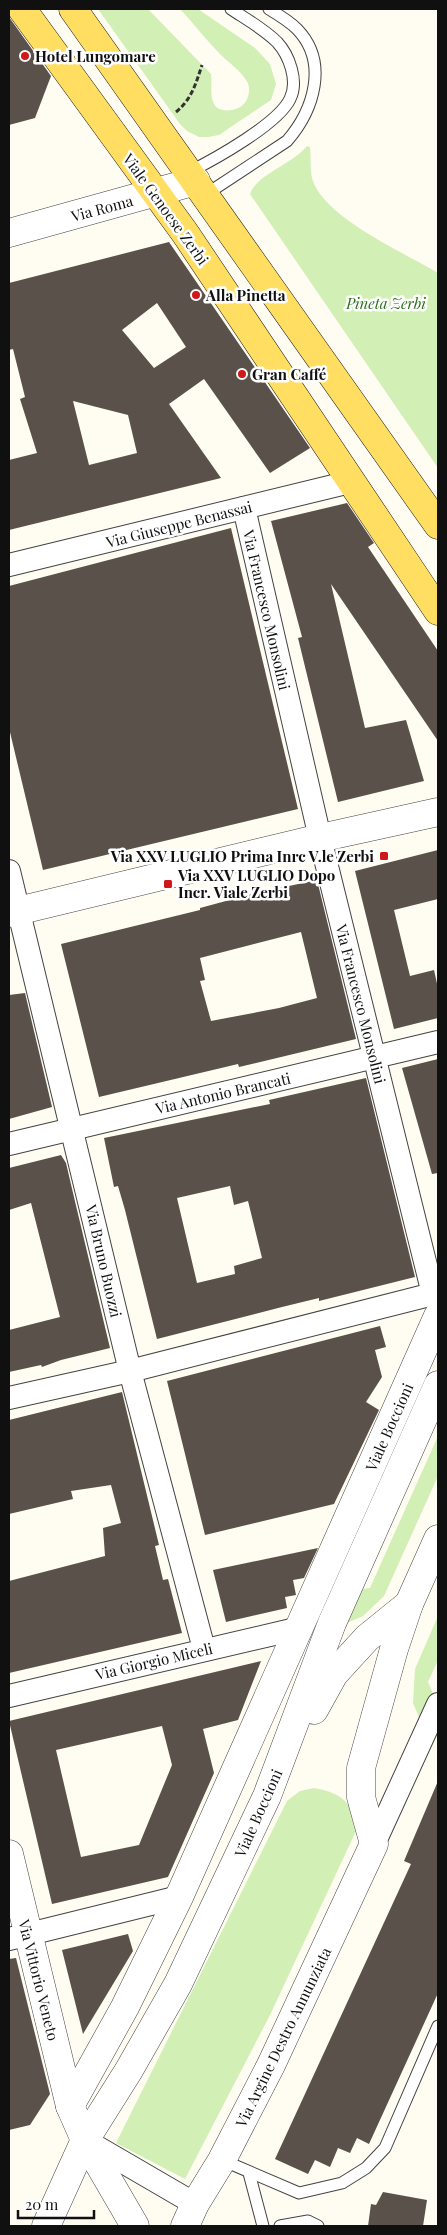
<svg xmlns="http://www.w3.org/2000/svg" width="447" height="2235" viewBox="0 0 447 2235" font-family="'Playfair Display',serif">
<rect width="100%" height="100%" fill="#fffdf2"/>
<g fill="#d2efb6">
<path d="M 98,9 L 148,9 L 211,74 C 213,88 205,114 232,110 C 238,109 245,105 247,99 C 250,93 250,85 246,80 C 241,71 229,63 221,55 C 207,41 194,24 180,9 L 198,9 L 255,48 L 270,64 L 276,84 L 271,100 L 219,135 L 208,137 L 199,137 L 187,131 L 180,124 Z"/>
<path d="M 307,146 L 310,147 C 311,157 310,168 312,178 C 322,217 405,253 438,273 L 438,468 L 250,194 C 257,174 293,164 307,146 Z"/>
<polygon points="438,1436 438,1476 384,1596 363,1616 338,1627 354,1590 370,1588"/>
<polygon points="438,1616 438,1660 428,1682 434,1696 421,1722 413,1703 415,1669"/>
<path d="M 314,1788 C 341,1793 353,1802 357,1829 L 270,2015 L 185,2179 L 116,2143 L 287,1801 L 300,1791 Z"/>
</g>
<g fill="#5a514b" fill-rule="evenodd">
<polygon points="9,17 51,76 35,118 9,125"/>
<path d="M 169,242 L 310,448 L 270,473 L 204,379 L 169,404 L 221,478 L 9,530 L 9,460 L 37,453 L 20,399 L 25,397 L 13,349 L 9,350 L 9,283 ZM 157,303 L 186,347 L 154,368 L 122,330 ZM 73,401 L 128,415 L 137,453 L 89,465 Z"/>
<polygon points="347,503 374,543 368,547 438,651 438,741 331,584 365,728 406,720 424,781 338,802 298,638 302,637 271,521"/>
<polygon points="231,528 298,809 43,870 9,728 9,586"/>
<polygon points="438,850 438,899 394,910 410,976 434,970 438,988 438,1018 394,1029 355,871"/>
<path d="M 317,880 L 356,1039 L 239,1067 L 238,1064 L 99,1097 L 61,944 L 200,910 L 200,908 L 252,894 ZM 301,932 L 317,998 L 279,1008 L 211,1021 L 200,981 L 205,980 L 200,958 Z"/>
<polygon points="25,993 52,1107 9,1119 9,995"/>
<polygon points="438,1059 438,1173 432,1174 402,1068"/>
<path d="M 366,1078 L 415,1277 L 319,1301 L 319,1298 L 282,1307 L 157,1339 L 125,1210 L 118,1186 L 114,1187 L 104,1138 L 270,1104 L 269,1100 ZM 230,1186 L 234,1205 L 248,1201 L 262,1258 L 234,1266 L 235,1274 L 197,1283 L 177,1198 Z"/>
<polygon points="61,1155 66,1163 73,1193 110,1348 61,1360 42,1367 41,1365 9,1372 9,1330 60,1317 31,1203 9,1210 9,1168"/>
<polygon points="380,1326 386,1347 375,1350 382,1377 366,1402 379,1410 334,1504 205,1535 167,1381"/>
<polygon points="122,1392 159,1545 155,1546 163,1580 168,1579 182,1633 9,1673 9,1581 105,1556 103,1528 121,1523 111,1485 71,1491 73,1499 9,1514 9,1420"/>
<polygon points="318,1548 304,1578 293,1580 296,1595 285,1597 287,1608 226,1622 213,1570"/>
<path d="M 261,1661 L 238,1720 L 203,1729 L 214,1773 L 168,1877 L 52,1904 L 9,1721 ZM 162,1726 L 172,1765 L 139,1845 L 81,1857 L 56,1750 Z"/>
<polygon points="438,1781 438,1993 369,2144 357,2138 350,2153 338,2148 330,2167 315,2160 308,2174 275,2159 411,1864 404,1861"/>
<polygon points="128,1934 133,1951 83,2034 62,1950"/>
<polygon points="16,1958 50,2094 30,2125 9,2130 9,1959"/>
<polygon points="383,2192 427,2200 423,2226 368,2226 371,2204 376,2205"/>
</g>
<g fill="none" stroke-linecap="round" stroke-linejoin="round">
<defs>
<g id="service">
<path d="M 189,172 C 215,159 278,124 290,99 C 299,81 289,55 277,42 C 264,29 246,19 231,9"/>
<path d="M 205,195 L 287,141 C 314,110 329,62 297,29 C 289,21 279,15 269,9"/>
<polyline points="222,2160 299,2193 342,2183 366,2168 385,2148 438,2026"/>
<polyline points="249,2173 263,2226"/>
<polyline points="280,2226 308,2221 318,2226"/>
</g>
<g id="minor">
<polyline points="244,508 320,838 433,1294"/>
<polyline points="9,565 350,482"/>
<polyline points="9,871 130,1371 204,1649"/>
<polyline points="9,1144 438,1042"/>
<polyline points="9,1398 130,1371 433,1294 438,1296"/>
<polyline points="9,1696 300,1628"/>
<polyline points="374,1844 438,1704"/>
<polyline points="9,1939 179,1897"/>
<polyline points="85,2140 195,2204"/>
</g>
<g id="tertiary">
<polyline points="9,233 196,181"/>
<polyline points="9,913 320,838 438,812"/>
<polyline points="314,1710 334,1674 367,1638 409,1604"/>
<polyline points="9,1854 70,2106 85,2140 135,2226"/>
<polyline points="70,2106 125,2007 179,1897 438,1316"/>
<polyline points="46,2226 85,2140 129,2070 178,1984 267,1796 332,1623 438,1385"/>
<polyline points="185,2226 195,2204 222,2160 271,2065 374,1844 361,1797 361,1768 394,1649 409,1604 438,1539"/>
</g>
<g id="primary">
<polyline points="22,9 185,233 438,611"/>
<polyline points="73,9 438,525"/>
</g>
</defs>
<use href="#service" stroke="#434343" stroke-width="13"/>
<use href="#minor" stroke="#434343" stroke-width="24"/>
<use href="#tertiary" stroke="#434343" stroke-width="29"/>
<use href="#primary" stroke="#212121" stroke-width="29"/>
<path stroke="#323232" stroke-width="3" stroke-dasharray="5 2.5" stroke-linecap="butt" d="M 176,112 C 192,99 196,83 202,65"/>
<use href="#service" stroke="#fff" stroke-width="11"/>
<use href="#minor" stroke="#fff" stroke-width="22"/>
<use href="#tertiary" stroke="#fff" stroke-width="28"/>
<use href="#primary" stroke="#ffde62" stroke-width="28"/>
</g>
<g fill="#d01719" stroke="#fff" stroke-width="2">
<circle cx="25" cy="56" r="5"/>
<circle cx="196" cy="295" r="5"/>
<circle cx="242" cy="374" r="5"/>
<rect x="379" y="851" width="10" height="10" rx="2.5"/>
<rect x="163" y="879" width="10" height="10" rx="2.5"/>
</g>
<g text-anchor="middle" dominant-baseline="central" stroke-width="5" stroke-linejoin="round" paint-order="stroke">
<g font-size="15" font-weight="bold" fill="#101010" stroke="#fff" text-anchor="start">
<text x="35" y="56">Hotel Lungomare</text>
<text x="206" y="295">Alla Pinetta</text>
<text x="252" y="374">Gran Caffé</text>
<text x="374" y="856" text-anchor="end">Via XXV LUGLIO Prima Inrc V.le Zerbi</text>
<text x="178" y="875">Via XXV LUGLIO Dopo<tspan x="178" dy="17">Incr. Viale Zerbi</tspan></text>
</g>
<g font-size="15" fill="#101010" stroke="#fff">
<text transform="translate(102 208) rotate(-15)">Via Roma</text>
<text transform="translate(166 209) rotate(54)">Viale Genoese Zerbi</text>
<text transform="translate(179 524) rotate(-14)">Via Giuseppe Benassai</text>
<text transform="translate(267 610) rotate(77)">Via Francesco Monsolini</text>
<text transform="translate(361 1004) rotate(76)">Via Francesco Monsolini</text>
<text transform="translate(223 1093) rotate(-13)">Via Antonio Brancati</text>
<text transform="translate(104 1261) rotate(77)">Via Bruno Buozzi</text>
<text transform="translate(389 1427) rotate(-66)">Viale Boccioni</text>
<text transform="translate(154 1661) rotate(-13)">Via Giorgio Miceli</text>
<text transform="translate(258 1813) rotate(-66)">Viale Boccioni</text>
<text transform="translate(39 1980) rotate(76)">Via Vittorio Veneto</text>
<text transform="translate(283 2037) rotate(-64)">Via Argine Destro Annunziata</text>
</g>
<g font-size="15" font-style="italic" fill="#277017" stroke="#fff">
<text x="386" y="303">Pineta Zerbi</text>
</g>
</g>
<rect width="447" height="2235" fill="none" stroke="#101010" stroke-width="20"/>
<path d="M18 2210v8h76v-8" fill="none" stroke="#101010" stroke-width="2.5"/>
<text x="25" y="2210" font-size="15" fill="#101010" stroke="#ffffff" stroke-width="4" paint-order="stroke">20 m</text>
</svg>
